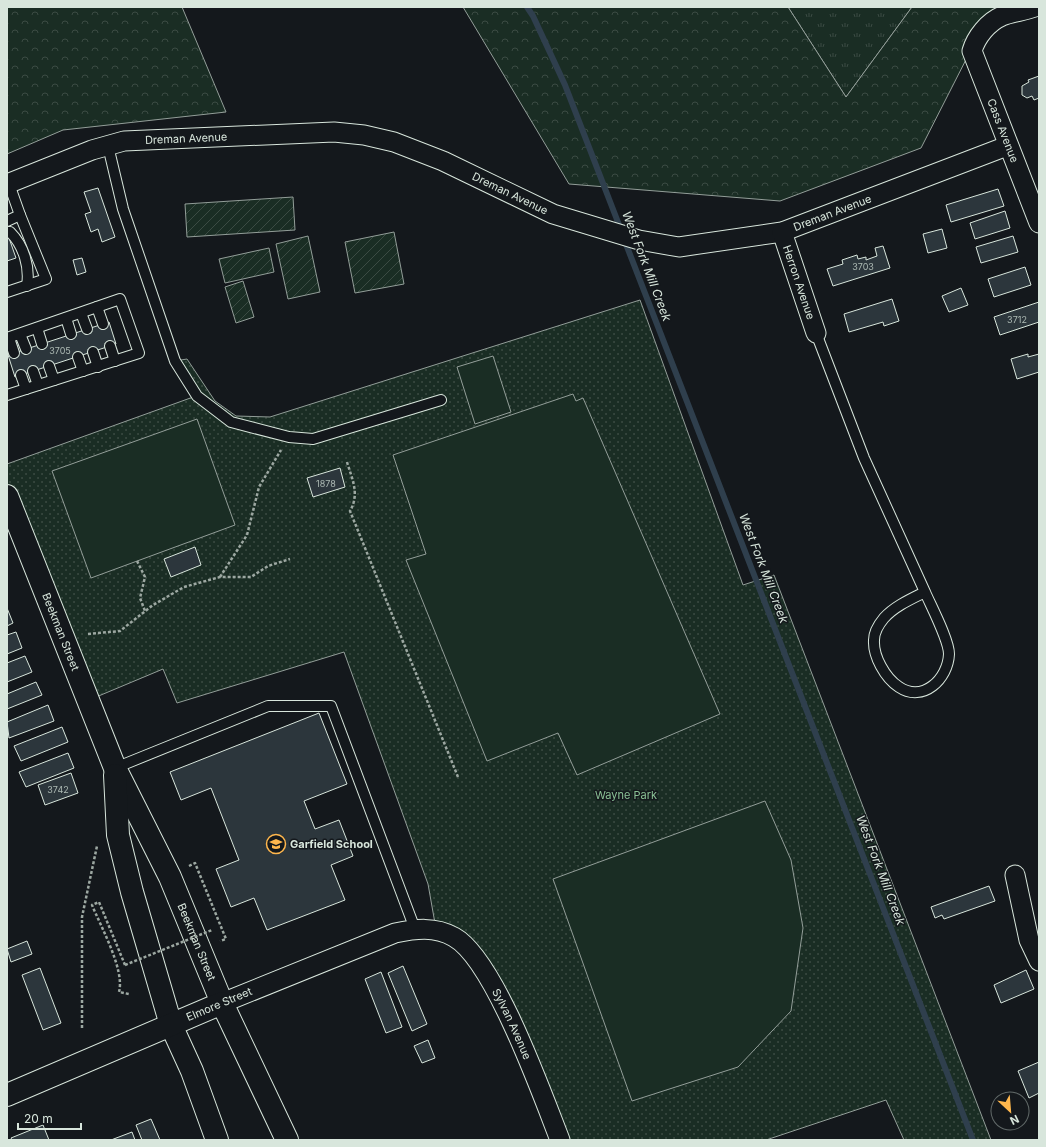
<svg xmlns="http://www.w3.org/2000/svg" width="1046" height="1147" viewBox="0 0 1046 1147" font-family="Inter,sans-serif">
<defs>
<pattern id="grass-tufts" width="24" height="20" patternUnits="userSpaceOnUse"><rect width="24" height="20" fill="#1a2d24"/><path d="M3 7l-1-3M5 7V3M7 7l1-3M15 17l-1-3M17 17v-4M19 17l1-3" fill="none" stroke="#3b4b43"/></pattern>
<pattern id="forest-crowns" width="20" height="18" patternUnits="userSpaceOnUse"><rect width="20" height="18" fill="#1a2d24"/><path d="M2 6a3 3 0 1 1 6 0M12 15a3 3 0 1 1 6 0" fill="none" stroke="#3b4b43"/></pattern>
<pattern id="park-dots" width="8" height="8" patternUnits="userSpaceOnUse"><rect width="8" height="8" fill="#1a2d24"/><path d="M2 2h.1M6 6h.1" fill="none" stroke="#3b4b43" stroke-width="1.8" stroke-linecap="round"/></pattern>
<pattern id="garden-furrows" width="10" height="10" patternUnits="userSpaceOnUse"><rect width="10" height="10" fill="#1a2d24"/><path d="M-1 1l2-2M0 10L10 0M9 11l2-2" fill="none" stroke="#3b4b43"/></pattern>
</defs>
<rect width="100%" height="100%" fill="#14181c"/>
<polygon fill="url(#grass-tufts)" stroke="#939e99" points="788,7 912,7 846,97"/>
<g fill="url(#forest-crowns)" stroke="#939e99">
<polygon points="7,7 182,7 226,112 63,130 7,154"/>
<polygon points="463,7 788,7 846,97 912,7 1035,7 977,38 921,148 780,201 569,184"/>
</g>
<polygon fill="url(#park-dots)" stroke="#939e99" points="640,300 743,585 774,575 991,1140 904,1140 886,1100 766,1140 560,1140 475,955 436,929 428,884 344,652 177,703 163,669 89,700 7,496 7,464 196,396 175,361 187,359 215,401 236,416 270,417"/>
<g fill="url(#garden-furrows)" stroke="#939e99">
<polygon points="293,197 295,230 187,237 185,204"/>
<polygon points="394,232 404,284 355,293 345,242"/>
<polygon points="308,236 320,292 288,299 276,244"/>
<polygon points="269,248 274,272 225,283 219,259"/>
<polygon points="243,281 254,317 236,323 225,287"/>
</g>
<g fill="#1a2d24" stroke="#939e99">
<polygon points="493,356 511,412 475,424 457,367"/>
<polygon points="573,394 576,401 583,398 720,714 577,775 558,733 487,761 406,560 426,554 393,455"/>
<polygon points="197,419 235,525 91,578 52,471"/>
<polygon points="765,801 791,860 803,928 791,1011 738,1067 632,1101 553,879"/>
</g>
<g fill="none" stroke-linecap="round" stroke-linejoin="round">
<g stroke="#2f3f4d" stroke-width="6">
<polyline points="527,7 533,16 565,85 621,230"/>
<polyline points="624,239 973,1140"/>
</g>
</g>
<g fill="#2c363c" stroke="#d8e6dc">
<polygon points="1039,76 1039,98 1034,100 1032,96 1027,98 1022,95 1022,86 1029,82 1028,80"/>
<polygon points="98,188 115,237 102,242 98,229 91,232 85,214 91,212 84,192"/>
<polygon points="998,189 1004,206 951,222 946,205"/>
<polygon points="1005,211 1010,228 975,239 970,223"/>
<polygon points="942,229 947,248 928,253 923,234"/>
<polygon points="8,235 16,258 7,261 7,236"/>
<polygon points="1013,236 1018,252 981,263 976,247"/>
<polygon points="883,246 890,268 833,286 827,269 843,264 842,260 857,255 858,259 866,257 866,260 877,256 875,248"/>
<polygon points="82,258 86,272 77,275 73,260"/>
<polygon points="1025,267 1031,285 994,297 988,279"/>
<polygon points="961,288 968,305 949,312 942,296"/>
<polygon points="892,299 899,321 884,326 883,322 849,332 844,314"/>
<polygon points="1039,302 1039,322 1000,335 994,317"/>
<polygon points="109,322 116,344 15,377 8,355"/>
<polygon points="1028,354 1028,357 1039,354 1039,372 1017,379 1011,359"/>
<polygon points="340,468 345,487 313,497 307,478"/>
<polygon points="195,547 201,565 171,577 164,559"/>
<polygon points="7,608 13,623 7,626"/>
<polygon points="16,632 22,648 7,654 7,635"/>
<polygon points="25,656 32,672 7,682 7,663"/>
<polygon points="36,682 42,695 7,709 7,694"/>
<polygon points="48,705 54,721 9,738 7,722"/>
<polygon points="319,713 347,784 304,801 315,829 339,820 353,856 331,865 345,900 267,930 254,898 231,907 216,869 239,860 211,788 181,800 170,772"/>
<polygon points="62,727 68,742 21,761 14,746"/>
<polygon points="68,753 74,768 26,787 19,772"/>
<polygon points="71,773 78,793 45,805 38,785"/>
<polygon points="989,886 995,901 944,919 942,915 935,918 931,907"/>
<polygon points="27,941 32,954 11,962 7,949"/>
<polygon points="403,966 427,1024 412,1031 388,973"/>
<polygon points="40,968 61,1023 43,1030 22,975"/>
<polygon points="1026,970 1034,989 1001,1003 994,985"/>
<polygon points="381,972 402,1027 386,1033 365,979"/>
<polygon points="428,1040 435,1058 422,1063 414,1046"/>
<polygon points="1039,1062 1039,1093 1029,1098 1018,1071"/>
<polygon points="151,1119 160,1140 142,1140 136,1125"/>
<polygon points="43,1125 49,1140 12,1140 11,1138"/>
<polygon points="132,1132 135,1140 111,1140"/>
</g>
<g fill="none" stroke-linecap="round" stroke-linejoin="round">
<defs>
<g id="lane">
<polyline points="108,146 123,209 175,361 197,396 231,422 289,437 313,439 441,400"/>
<polyline points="9,184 20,215"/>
<polyline points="7,221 20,215 46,279 7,292"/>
<path d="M 7,232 L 10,232 C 24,246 30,267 27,286"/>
<polyline points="97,307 103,324"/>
<polyline points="81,313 87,329"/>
<polyline points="66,318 71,334"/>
<polyline points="37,328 42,344"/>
<path d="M 816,333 L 864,458 L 925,592 C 931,606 949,640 949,654 C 948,679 923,703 899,687 C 885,678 873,656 874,640 C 874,632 879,624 884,618 C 895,606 911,599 925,592"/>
<polyline points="20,334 26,349"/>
<polyline points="7,338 120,299 139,353 7,395"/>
<polyline points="9,338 14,353"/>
<polyline points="110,346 115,361"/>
<polyline points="93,352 98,367"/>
<polyline points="78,357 83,371"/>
<polyline points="49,366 54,380"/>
<polyline points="33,371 38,385"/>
<polyline points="21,375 26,389"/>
<polyline points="115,768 268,706 331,706 415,929"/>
</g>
<g id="street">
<path id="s1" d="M 1035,7 C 1024,11 1012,12 1002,16 C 988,22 976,37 972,51 L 1039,223"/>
<path id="s2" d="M 7,184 L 92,150 L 124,141 L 334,132 L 364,135 L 394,142 L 443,161 L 553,214 L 639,240 L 679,247 L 782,232 L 1007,146"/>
<path id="s3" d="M 782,232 L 816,333"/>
<polyline points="1015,875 1029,940 1039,961"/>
<path id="s4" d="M 222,1003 L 395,933 C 415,929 435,926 454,937 C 494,959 542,1094 560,1140"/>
</g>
<g id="secondary">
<path id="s5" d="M 7,496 L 115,768 L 170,877 L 222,1003"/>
<polyline points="115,775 118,835 132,892 171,1025"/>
</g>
<g id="primary">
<polyline points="171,1025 192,1071 217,1140"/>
<polyline points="7,1095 222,1003 287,1140"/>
</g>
</defs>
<use href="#lane" stroke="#d8e6dc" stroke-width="12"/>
<use href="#street" stroke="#d8e6dc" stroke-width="21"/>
<use href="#secondary" stroke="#d8e6dc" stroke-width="24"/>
<use href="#primary" stroke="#d8e6dc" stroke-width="24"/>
<g stroke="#9da8a2" stroke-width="2.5" stroke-dasharray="3 2" stroke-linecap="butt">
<path d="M 347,462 C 352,479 360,494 350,511 L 458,777"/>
<polyline points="137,561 145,577 140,598 145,611"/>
<polyline points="220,577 247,535 259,487 281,450"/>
<polyline points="88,634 120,631 153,605 184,587 220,577 251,577 268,566 290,559"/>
<polyline points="189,866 195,863 226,939 220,941"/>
<path d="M 125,965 L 99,902 L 92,905 C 101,927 125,970 119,992 L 129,994"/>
<polyline points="82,1028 82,917 97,846"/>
</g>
<use href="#lane" stroke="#14181c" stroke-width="10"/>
<use href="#street" stroke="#14181c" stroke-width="19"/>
<use href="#secondary" stroke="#14181c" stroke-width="22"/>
<use href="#primary" stroke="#14181c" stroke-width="22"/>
<polyline stroke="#9da8a2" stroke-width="2.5" stroke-dasharray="3 2" stroke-linecap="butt" points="125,965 212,930"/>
</g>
<defs>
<symbol id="school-ring" viewBox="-11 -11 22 22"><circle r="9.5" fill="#14181c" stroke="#ffb74d" stroke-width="1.5"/><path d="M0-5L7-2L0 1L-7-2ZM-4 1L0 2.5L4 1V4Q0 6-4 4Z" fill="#ffb74d"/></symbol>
</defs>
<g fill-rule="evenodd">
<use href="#school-ring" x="265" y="833" width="22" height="22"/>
</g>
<g text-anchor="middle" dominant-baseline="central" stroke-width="3" stroke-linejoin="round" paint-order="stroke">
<g font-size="9" fill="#adbab4">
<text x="863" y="266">3703</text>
<text x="1017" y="319">3712</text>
<text x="60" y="350">3705</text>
<text x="326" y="483">1878</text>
<text x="58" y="789">3742</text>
</g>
<g font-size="11" fill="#d8e6dc" stroke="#14181c">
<text stroke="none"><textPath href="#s1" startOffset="167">Cass Avenue</textPath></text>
<text stroke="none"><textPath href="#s2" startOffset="187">Dreman Avenue</textPath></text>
<text stroke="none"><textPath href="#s2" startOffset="523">Dreman Avenue</textPath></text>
<text stroke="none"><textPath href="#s2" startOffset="859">Dreman Avenue</textPath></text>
<text stroke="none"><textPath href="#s3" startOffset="53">Herron Avenue</textPath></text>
<text stroke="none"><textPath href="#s5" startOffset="146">Beekman Street</textPath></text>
<text stroke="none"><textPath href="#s5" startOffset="485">Beekman Street</textPath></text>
<text transform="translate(219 1004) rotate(-23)">Elmore Street</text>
<text stroke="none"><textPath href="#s4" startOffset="353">Sylvan Avenue</textPath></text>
</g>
<g font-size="11" fill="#8ac095" stroke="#14181c">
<text x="626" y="795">Wayne Park</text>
</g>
<g font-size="11" font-weight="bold" fill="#d8e6dc" stroke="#14181c" text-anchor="start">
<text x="290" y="844">Garfield School</text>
</g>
<g font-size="12" font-style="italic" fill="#d8e6dc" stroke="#14181c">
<text transform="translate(647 266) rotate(69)">West Fork Mill Creek</text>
<text transform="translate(764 568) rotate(69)">West Fork Mill Creek</text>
<text transform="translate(881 870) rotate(69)">West Fork Mill Creek</text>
</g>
</g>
<rect width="1046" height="1147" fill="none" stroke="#d8e6dc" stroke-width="16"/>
<g transform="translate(1010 1111) rotate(154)"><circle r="19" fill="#14181c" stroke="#626a69"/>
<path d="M0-3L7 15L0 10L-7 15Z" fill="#ffb74d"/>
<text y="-6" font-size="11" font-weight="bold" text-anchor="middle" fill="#d8e6dc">N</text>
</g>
<path d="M18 1123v6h63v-6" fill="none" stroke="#d8e6dc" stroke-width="2"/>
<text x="24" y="1123" font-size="12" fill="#d8e6dc" stroke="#14181c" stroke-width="3" paint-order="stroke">20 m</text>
</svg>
